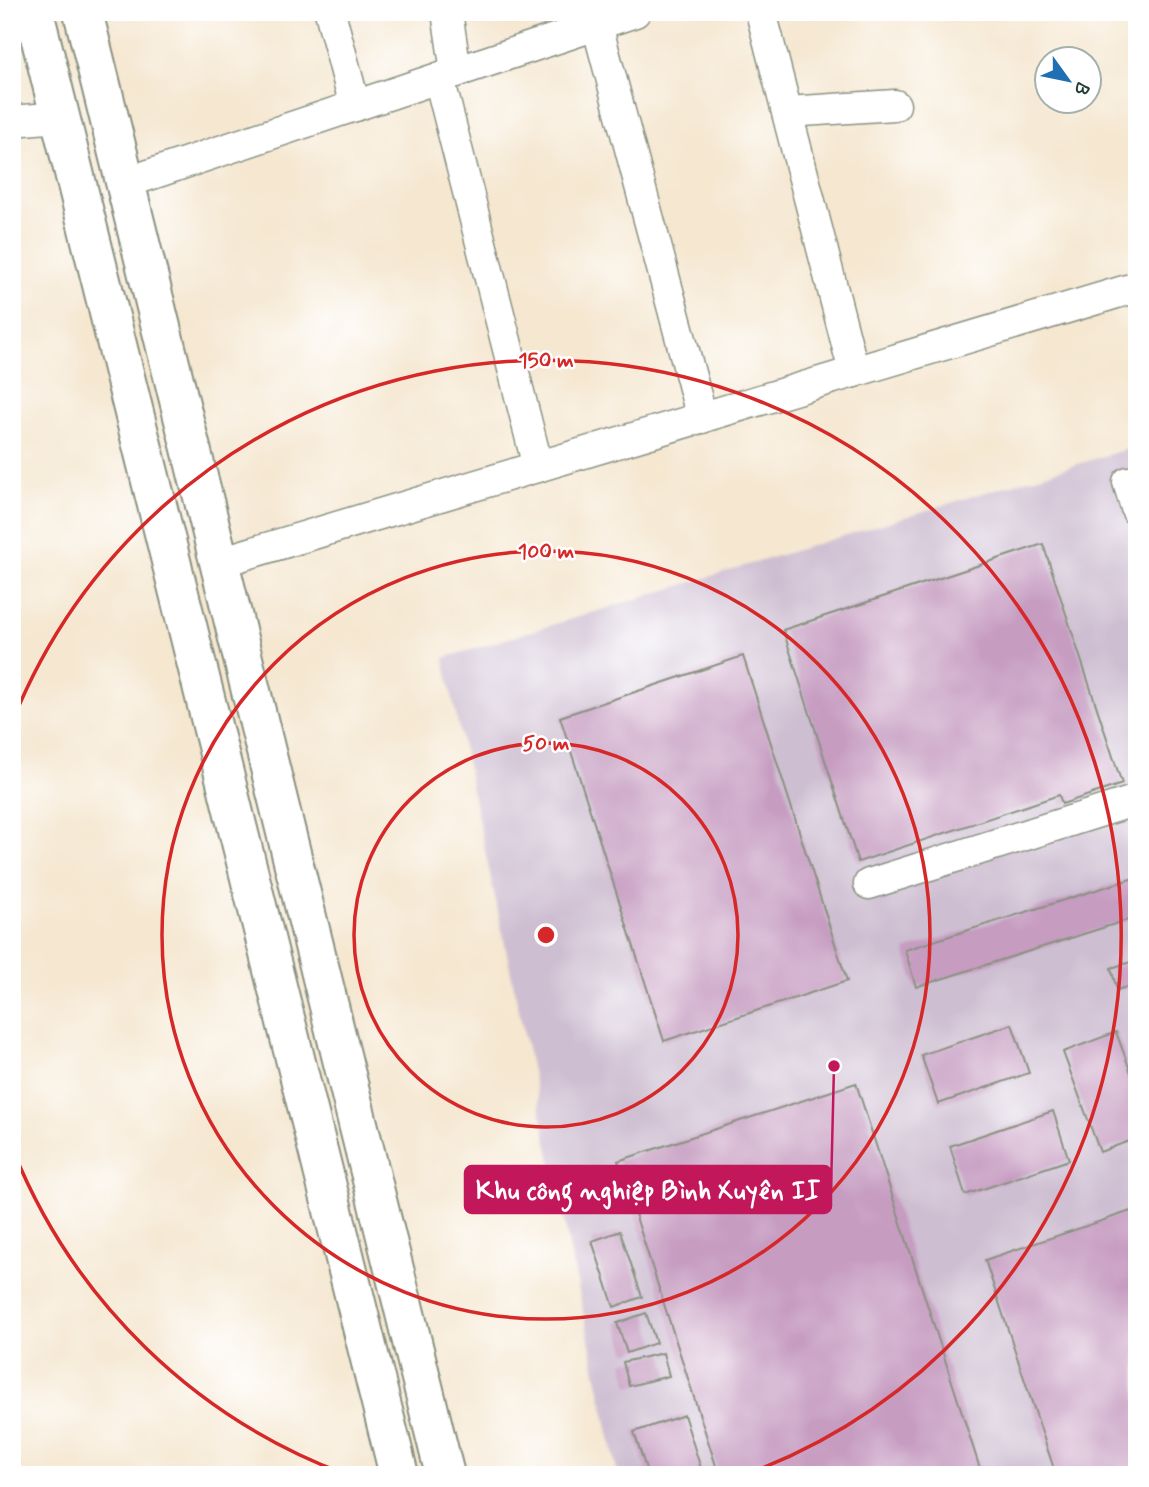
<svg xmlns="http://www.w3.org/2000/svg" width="1149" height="1487" viewBox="0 0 1149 1487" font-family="Mynerve,sans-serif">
<rect width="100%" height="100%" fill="#fff"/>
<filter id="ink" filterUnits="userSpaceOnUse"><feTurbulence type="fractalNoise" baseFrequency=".0143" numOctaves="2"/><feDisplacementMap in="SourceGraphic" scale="14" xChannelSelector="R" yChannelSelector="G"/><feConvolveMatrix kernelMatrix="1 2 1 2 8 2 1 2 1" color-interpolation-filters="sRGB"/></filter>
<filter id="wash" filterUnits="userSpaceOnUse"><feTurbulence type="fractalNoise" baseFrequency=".00686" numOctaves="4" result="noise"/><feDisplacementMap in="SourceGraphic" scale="28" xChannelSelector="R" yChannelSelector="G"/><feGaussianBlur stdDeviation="1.57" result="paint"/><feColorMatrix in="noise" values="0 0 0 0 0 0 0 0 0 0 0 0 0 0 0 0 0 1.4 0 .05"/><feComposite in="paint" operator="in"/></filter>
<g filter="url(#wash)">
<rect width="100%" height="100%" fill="#f5e7d0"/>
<polygon fill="#cebed1" points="1137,446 1137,1475 618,1475 444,658"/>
<g id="blocks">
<g fill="#c69cc1">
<polygon points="1043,544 1122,784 1062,804 1059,795 858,862 783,630"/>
<polygon points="743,656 847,981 664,1041 560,717"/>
<polygon points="1137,877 1137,917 916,987 905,950"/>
<polygon points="1137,960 1137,984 1117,990 1111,968"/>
<polygon points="1012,1024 1029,1073 938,1104 921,1055"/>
<polygon points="1116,1032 1137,1089 1137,1138 1100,1152 1063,1052"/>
<polygon points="856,1083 982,1475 719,1475 618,1161"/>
<polygon points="1053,1111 1069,1160 965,1195 950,1146"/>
<polygon points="1137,1209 1137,1474 1056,1475 985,1260"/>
<polygon points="620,1231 642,1297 614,1307 592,1241"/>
<polygon points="646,1313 656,1343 627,1353 617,1323"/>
<polygon points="663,1353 669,1376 629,1386 623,1362"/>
<polygon points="684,1415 703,1475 648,1475 634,1432"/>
</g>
</g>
</g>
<g filter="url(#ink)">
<use href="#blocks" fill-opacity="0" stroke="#8a9282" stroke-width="2"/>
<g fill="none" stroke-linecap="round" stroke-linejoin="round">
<defs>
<g id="minor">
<polyline points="330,12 355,106"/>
<polyline points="447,12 456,72"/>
<polyline points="761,12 854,372"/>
<polyline points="597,25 702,418"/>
<polyline points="439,78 538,467"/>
<polyline points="787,112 895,105"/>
<polyline points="12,121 60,117"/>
<polyline points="125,183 635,12"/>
<polyline points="1128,482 1137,511"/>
<polyline points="220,562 1137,287"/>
<polyline points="869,884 1137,800"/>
</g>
<g id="major">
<polyline points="34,12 399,1475"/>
<polyline points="83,12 445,1475"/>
</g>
</defs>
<use href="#minor" stroke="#8a9282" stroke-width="33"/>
<use href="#major" stroke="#8a9282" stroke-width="42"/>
<use href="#minor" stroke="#fff" stroke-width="30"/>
<use href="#major" stroke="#fff" stroke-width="38"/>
</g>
</g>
<g fill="none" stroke="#d62828" stroke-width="3.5">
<circle cx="546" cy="935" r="192"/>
<circle cx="546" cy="935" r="384"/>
<path d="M345 1474A575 575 0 0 1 13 1150M13 720A575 575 0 1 1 747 1474"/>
</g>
<circle cx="546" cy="935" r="10" fill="#d62828" stroke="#fff" stroke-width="3.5"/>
<g font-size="21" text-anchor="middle" font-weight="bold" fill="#d62828" stroke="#fff" stroke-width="5" stroke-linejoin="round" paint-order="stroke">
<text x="546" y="367">150 m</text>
<text x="546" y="558">100 m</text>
<text x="546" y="750">50 m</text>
</g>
<path fill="none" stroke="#c2185b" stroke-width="2.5" d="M834 1066L831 1190"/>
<circle fill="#c2185b" stroke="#fff" stroke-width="2.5" cx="834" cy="1066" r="7"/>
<rect fill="#c2185b" stroke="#c2185b" stroke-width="2.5" x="465" y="1166" width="366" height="47" rx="7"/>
<g font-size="26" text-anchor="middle" font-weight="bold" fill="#fff">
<text x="648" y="1199">Khu công nghiệp Bình Xuyên II</text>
</g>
<rect width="1149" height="1487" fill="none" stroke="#fff" stroke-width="42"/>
<g transform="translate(1068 80) rotate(123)"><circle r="33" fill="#ffffff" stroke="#a5b1ae" stroke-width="2"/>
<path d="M0-5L12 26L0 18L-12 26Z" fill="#1f6fb2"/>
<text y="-10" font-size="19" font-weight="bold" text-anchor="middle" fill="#1f3d34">B</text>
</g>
</svg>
